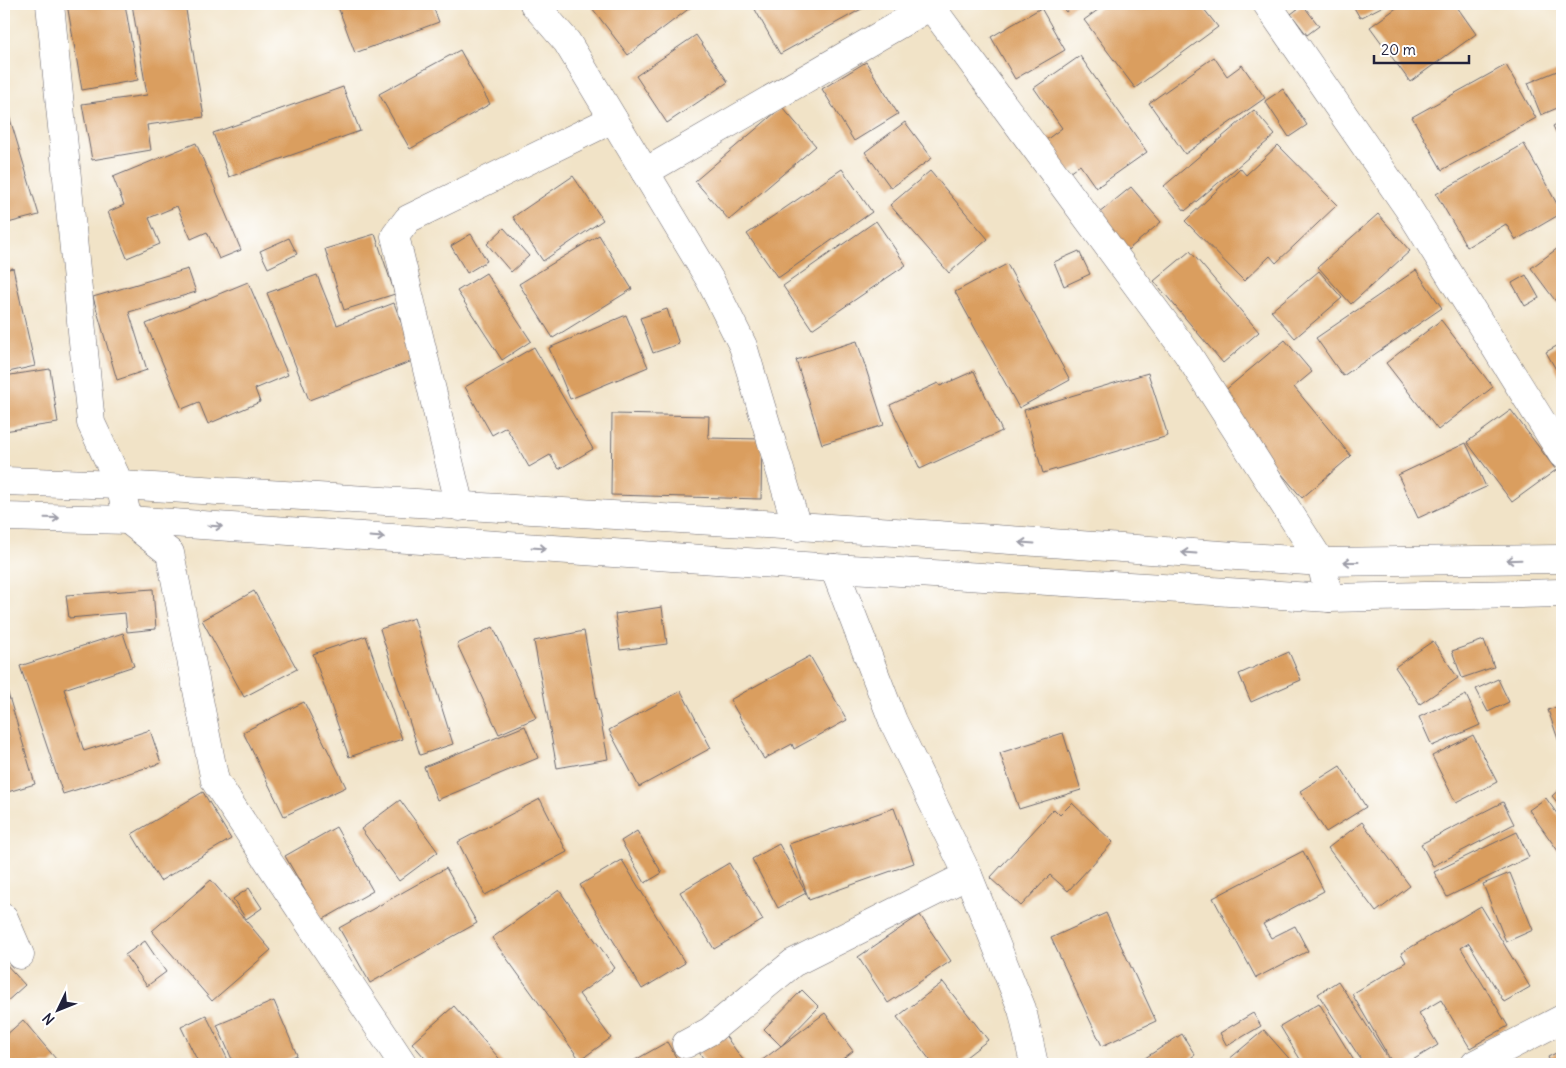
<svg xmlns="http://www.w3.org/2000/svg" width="1566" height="1068" viewBox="0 0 1566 1068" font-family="Delius,sans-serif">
<rect width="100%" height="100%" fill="#fff"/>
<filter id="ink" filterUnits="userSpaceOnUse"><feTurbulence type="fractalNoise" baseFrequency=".02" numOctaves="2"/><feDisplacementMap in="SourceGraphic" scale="10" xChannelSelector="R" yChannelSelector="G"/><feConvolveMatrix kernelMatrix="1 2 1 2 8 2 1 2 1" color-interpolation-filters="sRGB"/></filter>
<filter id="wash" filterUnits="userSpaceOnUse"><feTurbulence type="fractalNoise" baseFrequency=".0096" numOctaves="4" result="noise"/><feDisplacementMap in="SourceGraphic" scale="20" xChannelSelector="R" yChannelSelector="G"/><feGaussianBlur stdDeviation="1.12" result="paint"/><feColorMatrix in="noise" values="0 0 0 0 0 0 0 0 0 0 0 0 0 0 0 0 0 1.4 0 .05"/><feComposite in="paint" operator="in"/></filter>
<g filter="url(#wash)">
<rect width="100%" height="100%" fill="#f1e3c7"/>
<g id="blocks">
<g fill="#da9e5e">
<polygon points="67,4 125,4 138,80 82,90"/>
<polygon points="132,4 185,4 204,117 147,125 151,150 92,160 82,104 147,95"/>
<polygon points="337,4 432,4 439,22 355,53"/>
<polygon points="598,4 695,4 628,55 592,8"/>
<polygon points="752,4 863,4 865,7 780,54"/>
<polygon points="1059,4 1076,4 1066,12"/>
<polygon points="1106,4 1200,4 1218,27 1135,88 1084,20"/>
<polygon points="1352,4 1387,4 1360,18"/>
<polygon points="1402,4 1455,4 1476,34 1410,82 1370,27"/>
<polygon points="1303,5 1319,26 1307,35 1291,14"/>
<polygon points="1041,8 1065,50 1015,79 991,37"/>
<polygon points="696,35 728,82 667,123 636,76"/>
<polygon points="460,50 490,104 410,149 379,94"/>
<polygon points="1080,56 1147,152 1096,188 1080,165 1069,173 1046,140 1062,128 1034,88"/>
<polygon points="1214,57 1227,76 1242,65 1265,98 1185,154 1149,103"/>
<polygon points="866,62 898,114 854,141 822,89"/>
<polygon points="1506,65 1536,118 1442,170 1412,117"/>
<polygon points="1562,69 1562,106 1541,115 1528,83"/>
<polygon points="343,87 360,131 229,177 213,133"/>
<polygon points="1283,89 1307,125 1289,137 1265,101"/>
<polygon points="4,99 39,215 4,224"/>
<polygon points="782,107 816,146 729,220 695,181"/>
<polygon points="1254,110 1275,135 1185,211 1164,186"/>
<polygon points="1562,121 1562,144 1553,126"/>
<polygon points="905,122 932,158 891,188 865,152"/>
<polygon points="196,143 241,250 219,259 207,232 191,239 177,206 149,218 160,244 127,258 108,212 124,205 113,177"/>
<polygon points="1524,144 1562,213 1516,240 1506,224 1467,247 1436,194"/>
<polygon points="1278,145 1337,205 1276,263 1270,256 1244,281 1185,221 1240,168 1246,175"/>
<polygon points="842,169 872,212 778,278 747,234"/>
<polygon points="930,171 988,239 949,273 890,205"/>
<polygon points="573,176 603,220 543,261 513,217"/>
<polygon points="1131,187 1161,222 1123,254 1093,218"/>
<polygon points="1378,214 1410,251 1351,304 1318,267"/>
<polygon points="876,221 906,265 812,329 783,286"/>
<polygon points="504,228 529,256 511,272 487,244"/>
<polygon points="375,234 395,294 344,310 325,249"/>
<polygon points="471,234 487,261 467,273 451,246"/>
<polygon points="599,235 632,289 553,338 519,284"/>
<polygon points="289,238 297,254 268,268 260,251"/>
<polygon points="1562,245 1562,299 1557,303 1531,268"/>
<polygon points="1079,251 1090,274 1064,286 1054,262"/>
<polygon points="1190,251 1259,332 1223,363 1154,281"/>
<polygon points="1007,264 1070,380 1019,408 955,292"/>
<polygon points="13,268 35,366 4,373 4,270"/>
<polygon points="188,269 196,292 129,312 147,370 117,380 93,297"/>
<polygon points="1416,270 1442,308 1343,376 1316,338"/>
<polygon points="1319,271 1342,298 1295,338 1271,311"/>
<polygon points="486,273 531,341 502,360 457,291"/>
<polygon points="317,275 337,325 394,303 415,360 309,400 267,293"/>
<polygon points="1526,275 1539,298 1525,306 1512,283"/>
<polygon points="248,282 288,375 255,389 260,402 208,424 199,402 182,409 146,324"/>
<polygon points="667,309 679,344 653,353 640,318"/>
<polygon points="626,315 648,367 570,399 549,348"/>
<polygon points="1441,320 1493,387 1438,430 1386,363"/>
<polygon points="1285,340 1312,372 1294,387 1351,456 1302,498 1217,397"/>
<polygon points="857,341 884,425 822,444 796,360"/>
<polygon points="1562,343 1562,380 1546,352"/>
<polygon points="534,347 593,449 559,469 550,455 529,467 506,427 492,435 465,387"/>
<polygon points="50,369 58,423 4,431 4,376"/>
<polygon points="974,371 1002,431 920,469 890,405 938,383 940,386"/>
<polygon points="1148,373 1168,436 1043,473 1024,410"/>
<polygon points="1511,410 1556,470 1512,502 1467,442"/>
<polygon points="612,414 709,416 708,438 762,439 761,499 611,495"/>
<polygon points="1466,443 1486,487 1418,518 1398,475"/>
<polygon points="153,589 156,629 127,632 125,613 69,618 66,595"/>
<polygon points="254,591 297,669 244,697 202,620"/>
<polygon points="662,607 667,644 620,650 615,614"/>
<polygon points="414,618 453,744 420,755 380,629"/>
<polygon points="493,627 536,718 499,734 457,644"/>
<polygon points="584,631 608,759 557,768 534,641"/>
<polygon points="123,633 134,666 64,689 84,751 150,730 161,763 63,794 20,666"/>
<polygon points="366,636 402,739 349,757 313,654"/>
<polygon points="1484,640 1494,667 1462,678 1452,651"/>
<polygon points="1433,641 1458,678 1420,704 1395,667"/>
<polygon points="1289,652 1301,680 1251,702 1239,674"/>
<polygon points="810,656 847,720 794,749 792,744 764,759 730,700"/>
<polygon points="1498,679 1509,702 1488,712 1476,689"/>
<polygon points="4,680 35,784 4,793"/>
<polygon points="681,691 711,748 639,787 609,730"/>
<polygon points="1466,695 1480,725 1432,746 1419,717"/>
<polygon points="304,702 346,787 284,816 243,732"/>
<polygon points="1562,705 1562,751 1548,710"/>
<polygon points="525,726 538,758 437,800 424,767"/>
<polygon points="1063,733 1081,790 1019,809 1000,753"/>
<polygon points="1473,735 1497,782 1456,803 1432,756"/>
<polygon points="1340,766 1366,807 1326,832 1300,791"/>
<polygon points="1562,787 1562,808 1552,796"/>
<polygon points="203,792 231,839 160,881 132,834"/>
<polygon points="1546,798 1562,821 1562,848 1558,851 1529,810"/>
<polygon points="540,799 567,852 485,895 458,842"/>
<polygon points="400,800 438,852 399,881 361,829"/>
<polygon points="1503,802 1514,824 1433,866 1421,844"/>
<polygon points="1072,803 1113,842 1068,891 1050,875 1021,906 990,878 1054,809 1060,815"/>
<polygon points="894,808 914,863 809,900 789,844"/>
<polygon points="1362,822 1410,886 1376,912 1328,848"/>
<polygon points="336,827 373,891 322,920 285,856"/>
<polygon points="637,831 662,873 645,883 621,841"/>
<polygon points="1517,832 1529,857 1447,897 1434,872"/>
<polygon points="779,844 806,893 778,908 752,859"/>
<polygon points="1303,851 1324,891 1263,924 1271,938 1295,926 1308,951 1256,978 1213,898"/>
<polygon points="622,860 685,963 642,989 580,885"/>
<polygon points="729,863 763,920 714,949 680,892"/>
<polygon points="446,868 477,923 370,983 339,928"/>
<polygon points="1510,873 1533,930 1506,942 1483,884"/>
<polygon points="211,880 271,950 212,1001 152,931"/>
<polygon points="249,888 262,908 246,919 233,899"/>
<polygon points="559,890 615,968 579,994 611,1038 580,1060 492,938"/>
<polygon points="1481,906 1530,987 1504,1002 1469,943 1461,948 1508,1026 1470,1048 1441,1000 1419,1013 1438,1045 1406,1064 1393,1064 1352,994 1406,962 1401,953"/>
<polygon points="1106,913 1156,1021 1102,1046 1051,938"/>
<polygon points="920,915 951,961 888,1003 858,957"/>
<polygon points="145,941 166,972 147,986 125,955"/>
<polygon points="4,962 25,985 4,1004"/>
<polygon points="1338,981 1392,1064 1364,1064 1318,994"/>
<polygon points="943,982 988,1040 957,1064 933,1064 897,1017"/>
<polygon points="802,990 819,1007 781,1046 764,1029"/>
<polygon points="274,1001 297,1055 274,1064 234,1064 217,1025"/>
<polygon points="1319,1003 1356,1064 1303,1064 1280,1026"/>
<polygon points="454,1006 504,1064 430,1064 412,1043"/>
<polygon points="825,1013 853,1051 836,1064 757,1064"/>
<polygon points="1253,1013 1261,1026 1227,1046 1220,1033"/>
<polygon points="206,1015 229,1062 224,1064 199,1064 181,1027"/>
<polygon points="23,1020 56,1059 51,1064 4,1064 4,1037"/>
<polygon points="1264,1030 1294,1064 1231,1064 1228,1060"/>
<polygon points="724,1034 746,1064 707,1064 699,1052"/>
<polygon points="1182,1034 1195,1055 1181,1064 1146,1064 1142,1060"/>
<polygon points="667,1042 680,1064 628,1064"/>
<polygon points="1562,1050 1562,1064 1551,1064 1548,1057"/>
</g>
</g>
</g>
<g filter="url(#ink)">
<use href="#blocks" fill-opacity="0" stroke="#6a666c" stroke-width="1"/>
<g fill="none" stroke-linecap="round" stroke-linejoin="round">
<defs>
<g id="minor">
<polyline points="50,4 91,423 120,485 128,520 170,553 215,781 403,1064"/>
<polyline points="534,4 567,42 710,280 743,346 797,527"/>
<polyline points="929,4 1187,353 1321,562 1329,598"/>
<polyline points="1267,4 1408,208 1562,454"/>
<polyline points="645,172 931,6"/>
<polyline points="460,507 395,236 408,219 613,119"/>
<polyline points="834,568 893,721 968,875 1022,1009 1034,1064"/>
<polyline points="4,918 20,955"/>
<polyline points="686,1044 710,1031 793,963 968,875"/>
<polyline points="1475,1064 1562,1019"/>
</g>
<g id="major">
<polyline points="4,481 120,485 895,532 1321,562 1562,559"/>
<polyline points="4,517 128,520 834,568 1329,598 1562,593"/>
</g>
</defs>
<use href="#minor" stroke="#6a666c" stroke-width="29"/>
<use href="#major" stroke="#6a666c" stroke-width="29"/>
<use href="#minor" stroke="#fff" stroke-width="28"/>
<use href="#major" stroke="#fff" stroke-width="28"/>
</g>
<defs><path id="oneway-shaft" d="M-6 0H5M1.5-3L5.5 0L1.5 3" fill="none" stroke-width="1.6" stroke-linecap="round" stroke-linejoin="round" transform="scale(1.25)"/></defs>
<g stroke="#9c9ca7">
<use href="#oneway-shaft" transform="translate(52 518) rotate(1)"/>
<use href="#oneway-shaft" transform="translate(215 526) rotate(4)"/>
<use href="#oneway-shaft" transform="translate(377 537) rotate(4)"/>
<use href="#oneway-shaft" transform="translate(1027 543) rotate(-176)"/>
<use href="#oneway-shaft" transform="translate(539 548) rotate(4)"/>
<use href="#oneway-shaft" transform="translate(1189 553) rotate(-176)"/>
<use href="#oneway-shaft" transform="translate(1514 560) rotate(178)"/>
<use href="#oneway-shaft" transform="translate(1351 562) rotate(180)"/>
</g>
</g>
<rect width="1566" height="1068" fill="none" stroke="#fff" stroke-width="20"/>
<g transform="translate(58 1010) rotate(227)" stroke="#ffffff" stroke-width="4" paint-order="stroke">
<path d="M0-4L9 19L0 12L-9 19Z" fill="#22223b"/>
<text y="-8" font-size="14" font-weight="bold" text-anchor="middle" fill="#22223b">N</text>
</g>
<path d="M1374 55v8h95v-8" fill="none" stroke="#22223b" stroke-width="2.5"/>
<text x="1381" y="55" font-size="15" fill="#22223b" stroke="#ffffff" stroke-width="4" paint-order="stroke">20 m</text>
</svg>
